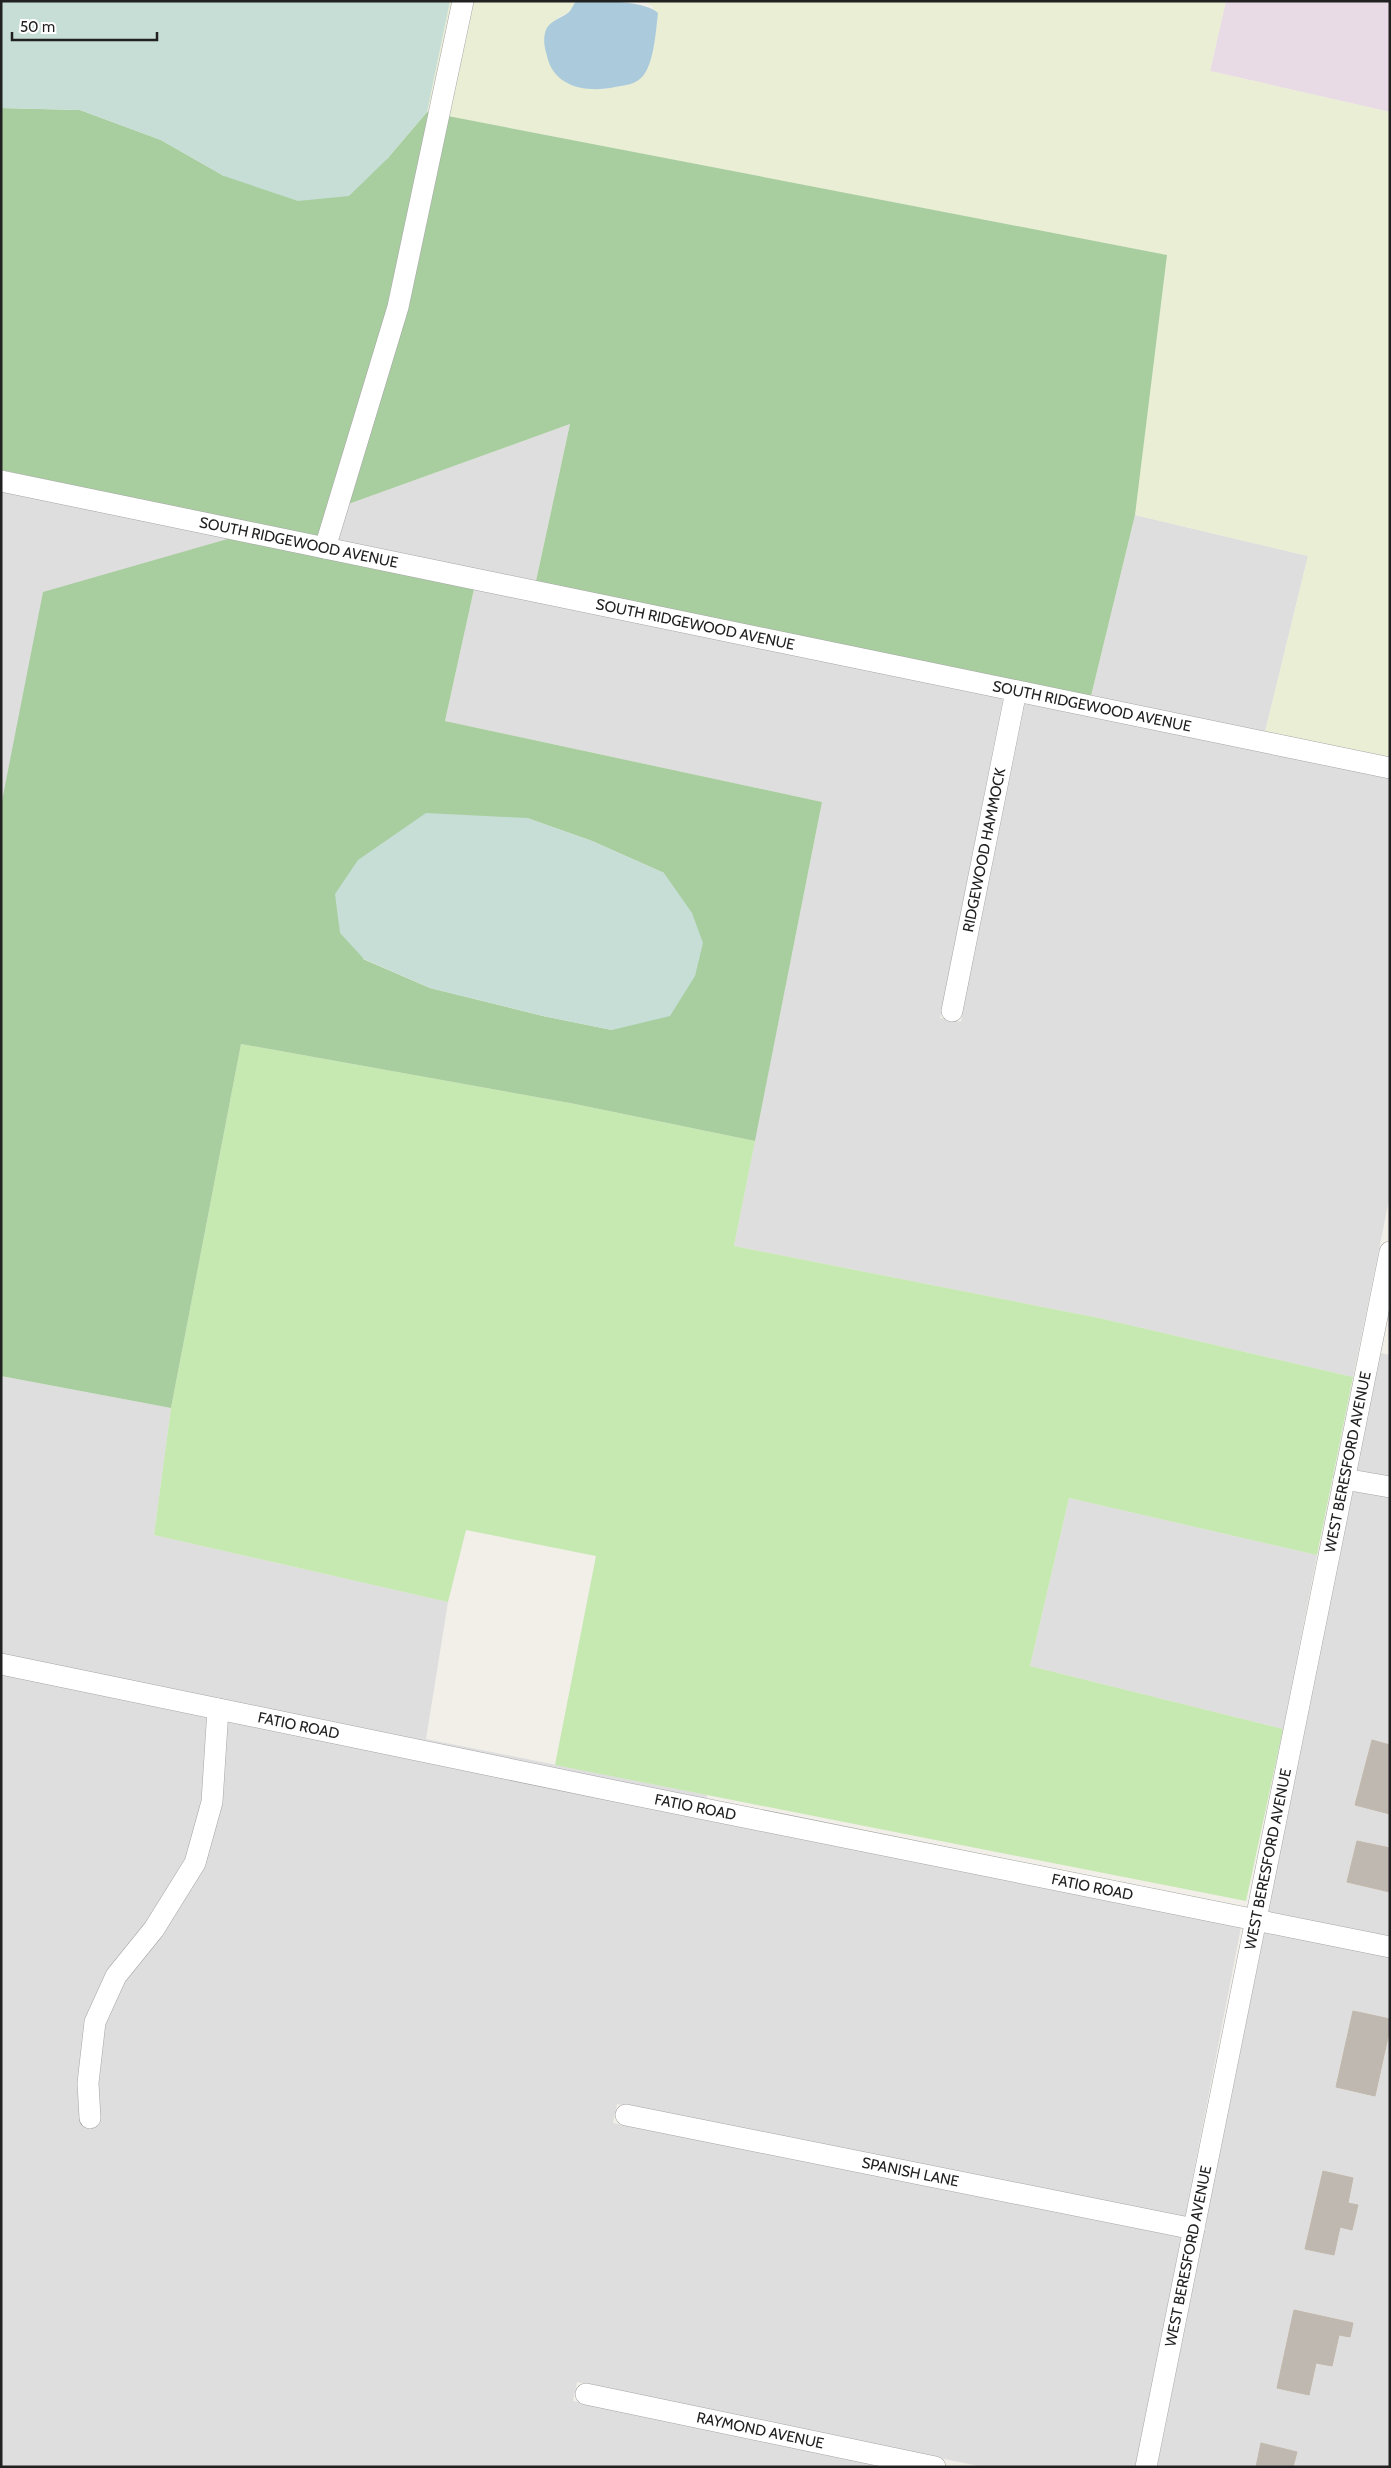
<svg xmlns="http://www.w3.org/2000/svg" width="1391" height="2468" viewBox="0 0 1391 2468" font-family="Cabin,sans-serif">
<rect width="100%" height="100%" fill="#f1efe8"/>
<g fill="#dfdede">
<polygon points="570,424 536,581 335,540 343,506"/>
<polygon points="1,491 231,538 1,806"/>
<polygon points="1135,515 1308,556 1265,732 1091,696"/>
<polygon points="474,589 1003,698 940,1018 961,1022 1025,703 1390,778 1390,1195 1353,1377 1099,1318 734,1246 822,802 445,721"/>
<polygon points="1381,1353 1390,1355 1390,2467 1157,2467"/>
<polygon points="1,1376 171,1408 154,1535 448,1602 426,1739 707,1795 706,1799 1,1654"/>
<polygon points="1069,1498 1317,1555 1283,1729 1030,1666"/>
<polygon points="1,1674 701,1819 1241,1927 1185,2217 617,2104 613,2123 1181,2237 1135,2467 983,2467 577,2382 573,2401 887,2467 1,2467"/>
</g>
<polygon fill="#e9dbe5" points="1226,1 1390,1 1390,112 1210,71"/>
<polygon fill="#e9eed5" points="450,1 576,1 570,11 557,18 602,90 643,76 648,67 655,41 653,6 642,1 1226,1 1210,71 1390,112 1390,758 1265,732 1308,556 1135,515 1167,255 427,112"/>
<polygon fill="#c6e8b1" points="241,1044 570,1103 755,1141 734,1246 1099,1318 1353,1377 1317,1555 1069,1498 1030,1666 1283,1729 1246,1901 555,1765 596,1556 466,1530 448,1602 154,1535 171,1408"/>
<g fill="#a8ce9f" fill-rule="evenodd">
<polygon points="1,108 80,110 161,140 224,176 387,159 427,112 1167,255 1135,515 1091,696 536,581 570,424 343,506 335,540 1,470"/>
<path d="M 231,538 L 474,589 L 445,721 L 822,802 L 755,1141 L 570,1103 L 241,1044 L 171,1408 L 1,1376 L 1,806 L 43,592 ZM 527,818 L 592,841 L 664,873 L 612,1030 L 543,1016 L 430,988 L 363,959 Z"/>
</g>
<g fill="#c6ded6">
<polygon points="1,1 450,1 427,112 387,159 349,196 298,201 224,176 161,140 80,110 1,108"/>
<polygon points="426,813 527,818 592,841 664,873 692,913 703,943 695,976 670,1016 612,1030 543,1016 430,988 364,959 340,933 335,894 358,860"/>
</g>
<path fill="#abcbdc" d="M 576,1 C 599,1 645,0 658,13 C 656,30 654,63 643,76 C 635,85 625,85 615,87 C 588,93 554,88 547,56 C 545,49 543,41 545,33 C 548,20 562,19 570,11 C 572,8 574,4 576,1 Z"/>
<g fill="#beb8b1" stroke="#c2b8ab">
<polygon points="1372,1740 1390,1745 1390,1814 1355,1805"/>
<polygon points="1357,1841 1390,1848 1390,1892 1347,1882"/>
<polygon points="1353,2011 1390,2019 1390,2028 1375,2096 1336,2087"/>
<polygon points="1323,2171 1353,2178 1348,2203 1358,2205 1352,2230 1340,2227 1334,2255 1305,2249"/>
<polygon points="1294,2310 1353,2323 1350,2337 1339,2335 1332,2366 1316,2363 1309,2395 1277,2388"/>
<polygon points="1261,2443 1297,2452 1293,2467 1256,2467"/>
</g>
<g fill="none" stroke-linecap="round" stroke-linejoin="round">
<defs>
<g id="minor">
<path id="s1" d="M 1,481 L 1390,768"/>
<polyline points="325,548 398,307 463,1"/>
<path id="s2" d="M 952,1011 L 1016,691"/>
<polyline points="1344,1479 1390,1487"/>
<path id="s3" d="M 1,1664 L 610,1790 L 1390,1947"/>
<path id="s4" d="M 626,2115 L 1194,2229"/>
<polyline points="90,2118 88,2083 95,2022 116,1976 154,1929 195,1863 212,1802 218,1709"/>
<path id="s5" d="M 586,2394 L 935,2467"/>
<path id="s6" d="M 1146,2467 L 1390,1252"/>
</g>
</defs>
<use href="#minor" stroke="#a5a5a5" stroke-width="22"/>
<use href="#minor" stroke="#fff" stroke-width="21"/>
</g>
<g text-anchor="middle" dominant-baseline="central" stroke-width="5" stroke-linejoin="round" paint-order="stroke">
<g font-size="15" fill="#212121" stroke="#fff">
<text stroke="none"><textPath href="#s1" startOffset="304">SOUTH RIDGEWOOD AVENUE</textPath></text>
<text stroke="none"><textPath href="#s1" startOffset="709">SOUTH RIDGEWOOD AVENUE</textPath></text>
<text stroke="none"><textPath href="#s1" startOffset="1114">SOUTH RIDGEWOOD AVENUE</textPath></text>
<text stroke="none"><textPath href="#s2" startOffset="164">RIDGEWOOD HAMMOCK</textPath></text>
<text stroke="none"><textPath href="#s6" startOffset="1025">WEST BERESFORD AVENUE</textPath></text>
<text stroke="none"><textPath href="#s3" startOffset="304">FATIO ROAD</textPath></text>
<text stroke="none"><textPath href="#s3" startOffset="709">FATIO ROAD</textPath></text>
<text stroke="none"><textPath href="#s6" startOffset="620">WEST BERESFORD AVENUE</textPath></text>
<text stroke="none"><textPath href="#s3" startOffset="1114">FATIO ROAD</textPath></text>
<text stroke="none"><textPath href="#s4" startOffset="290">SPANISH LANE</textPath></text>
<text stroke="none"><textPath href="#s6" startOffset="215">WEST BERESFORD AVENUE</textPath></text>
<text stroke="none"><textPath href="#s5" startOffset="178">RAYMOND AVENUE</textPath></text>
</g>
</g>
<rect width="1391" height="2468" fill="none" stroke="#212121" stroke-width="5"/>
<path d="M12 32v8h145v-8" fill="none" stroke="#212121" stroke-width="2.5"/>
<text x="20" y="32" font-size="15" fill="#212121" stroke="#ffffff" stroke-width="4" paint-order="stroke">50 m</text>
</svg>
